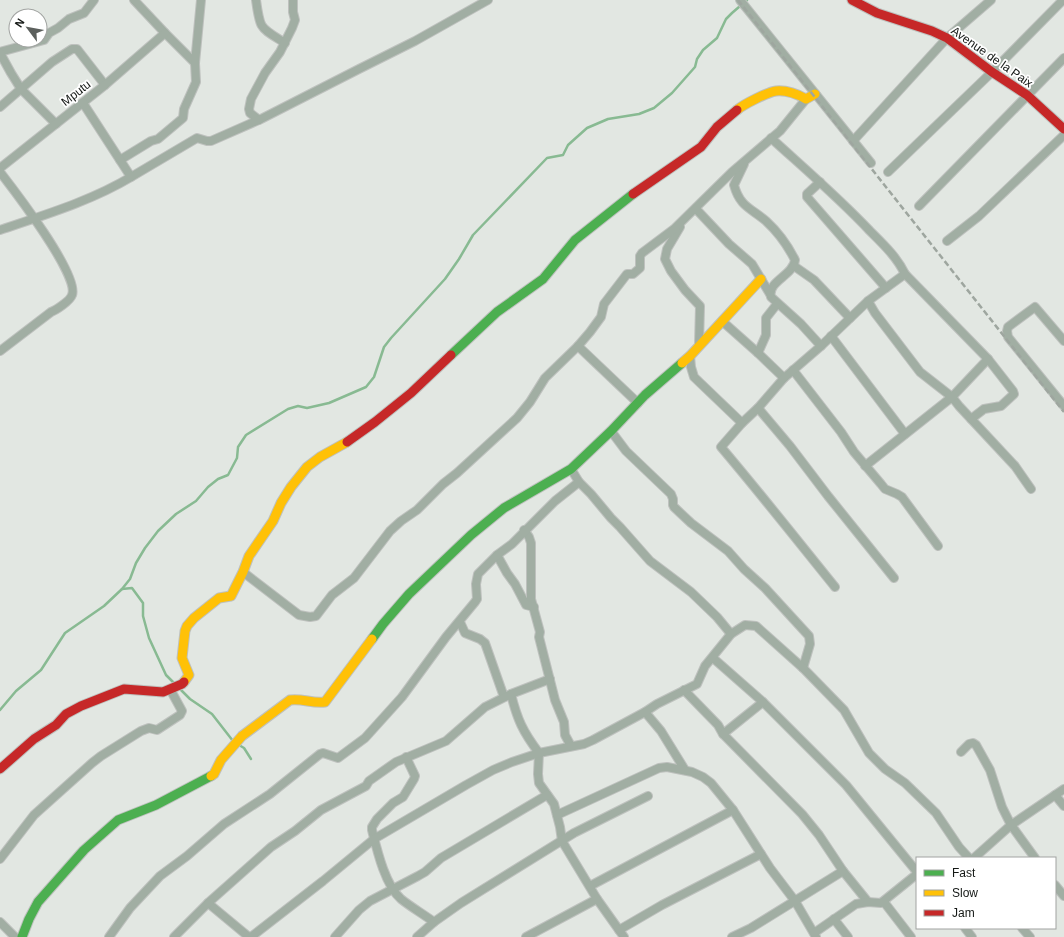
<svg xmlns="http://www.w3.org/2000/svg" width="1064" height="937" viewBox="0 0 1064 937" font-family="Arial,sans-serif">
<rect width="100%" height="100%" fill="#e2e7e2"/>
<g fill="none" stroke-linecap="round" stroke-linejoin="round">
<g stroke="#88ba92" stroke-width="2.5">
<polyline points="122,589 132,588 143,603 143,616 149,638 166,675 174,683"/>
<polyline points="180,689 190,699 212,714 233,741"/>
<polyline points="0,710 16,691 41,670 65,633 104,606 122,589 130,579 136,563 145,548 158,531 176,514 196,501 208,487 218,479 228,475 237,458 238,447 246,435 288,409 298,406 307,408 329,403 366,387 374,377 384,347 391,338 445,279 459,259 473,235 547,158 563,155 568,145 587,128 608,119 639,114 654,108 672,93 695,67 697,59 703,50 717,38 726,19 732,13 747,0"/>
<polyline points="239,745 244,748 251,759"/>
</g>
<defs>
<g id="street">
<polyline points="134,0 165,33 195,63"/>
<path d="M 256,0 C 260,30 260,27 285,43"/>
<polyline points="740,0 871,163"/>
<polyline points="0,52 44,40 49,33 58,28 69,19 84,13 94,0"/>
<polyline points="0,53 11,73 21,89 56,124"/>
<polyline points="0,107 52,62 72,49 77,49 105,85"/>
<polyline points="259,120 250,113 249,109 251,99 265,73 280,52 292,28 295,20 293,12 293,0"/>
<path d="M 771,138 C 805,169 839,198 870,231 C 883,244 897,257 905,274 L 988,359 L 1013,391 L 1014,394 L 1001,406 L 984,409 L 971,419"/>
<polyline points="853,141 947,38 991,0"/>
<polyline points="120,160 151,141 158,139 183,118 184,109 196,82 195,63 201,0"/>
<path d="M 744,164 L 734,185 C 740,207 751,208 766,221 C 778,232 788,246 795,260 C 793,276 767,281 771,297 L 801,324 L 821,346"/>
<polyline points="0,168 105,85 165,33"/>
<path d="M 0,172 C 14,190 80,276 72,295 C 70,301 56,310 51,312 L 0,351"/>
<polyline points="888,172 992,72 1063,0"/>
<polyline points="131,177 197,138 207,141 211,141 261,119 359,69 415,41 488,0"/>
<polyline points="820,182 807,194 807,197 886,288"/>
<polyline points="919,206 1064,58"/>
<polyline points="696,209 729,244 752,264 770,294"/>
<polyline points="680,227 667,249 665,259 671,271 685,290 700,306 699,345"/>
<path d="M 0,230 C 44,215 91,201 131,177 L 83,103"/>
<polyline points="947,241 979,216 1064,135"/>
<polyline points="794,266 814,280 850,318"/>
<polyline points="868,301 875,313 920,372 952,397 959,406 1015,466 1031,489"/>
<polyline points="722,321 758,353 784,378"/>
<polyline points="831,336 905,434"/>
<polyline points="1064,341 1035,307 1008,327 1007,331 1008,337 1064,406"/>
<polyline points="578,346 638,403"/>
<polyline points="758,353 766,335 766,318 777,304"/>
<polyline points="690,356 691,367 694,377 742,423"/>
<polyline points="793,370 841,432 854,452 881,484 885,489 897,494 902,497 938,546"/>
<polyline points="758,408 790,446 828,496 894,578"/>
<polyline points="611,431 626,451 671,494 673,499 673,505 674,507 691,523 728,551 744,569 765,588 809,636 810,644 803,668"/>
<polyline points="865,466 952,397 988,359"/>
<polyline points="571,469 579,482 591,494 611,518 620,527 650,561 691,592 717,617 731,634"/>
<polyline points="524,530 529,537 531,543 531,599 540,632 539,637 555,700 564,722 565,735 571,746"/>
<polyline points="497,555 507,573 515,584 526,605 534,607"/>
<polyline points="243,572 299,615 310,617 316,616 332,595 354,578 390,531 401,521 417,510 443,484 457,473 517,418 530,402 545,378 578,346 590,332 601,317 604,304 627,274 633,274 640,268 640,256 642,253 674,229 732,172 780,131 806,99"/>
<path d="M 835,587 C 797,540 760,493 721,447 L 742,423 L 758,408 L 784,378 L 821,346 L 868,301 L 905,274"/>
<polyline points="460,622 465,633 480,639 485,643 504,697"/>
<polyline points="713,658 763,702 846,785 917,872"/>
<polyline points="684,690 718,725 723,734"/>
<path d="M 511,694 C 517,719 523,732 539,753 L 538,774 L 539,783 L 554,804 L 560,827 L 562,841 L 597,899 L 624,937"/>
<polyline points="763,702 723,734 802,814 819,835 843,871 868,902"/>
<polyline points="645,712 661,731 685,770"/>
<polyline points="961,752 969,744 973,743 976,745 990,770 1002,807 1011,825 1035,858"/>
<path d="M 406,757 L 415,776 L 414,779 L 403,797 L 393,803 L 377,819 L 372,827 L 372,830 C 377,850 385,885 401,899 C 411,907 423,914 434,922"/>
<polyline points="1055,795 1064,806"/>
<polyline points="557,815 659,768 667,767 692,772 703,777 711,783 733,810 770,868 795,901 816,937"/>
<polyline points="974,858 1011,825 1064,789"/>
<polyline points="0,859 34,815 92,763 101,756 141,731 149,728 157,730 180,715 182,711 170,689"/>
<polyline points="1055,885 1064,896"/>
<polyline points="590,886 733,810"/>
<polyline points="884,902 911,937"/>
<polyline points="208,903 249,937"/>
<polyline points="834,919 848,937"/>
<polyline points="0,922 15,937"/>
<polyline points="965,928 972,937"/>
<polyline points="1022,928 1030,937"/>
<polyline points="619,930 662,905 761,854"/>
<polyline points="814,933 856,904 868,902 881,903 917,874"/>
<polyline points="109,937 130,908 160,876 187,856 224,824 270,794 320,754 323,753 338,758 365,738 402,697 446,637 475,602 477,599 476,584 478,574 497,555 512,544 555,501 579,482"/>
<polyline points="174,937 208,903 271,847 295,831 321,810 366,786 369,781 396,762 446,741 485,707 511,694 550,679"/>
<polyline points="251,937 323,881 374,839 466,785 493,770 512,762 539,753 584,744 593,740 645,712 657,704 697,684 705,666 731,634 745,625 756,626 803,668 844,710 869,753 885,769 905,783 936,813 959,847 969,858"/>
<polyline points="335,937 359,910 370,901 418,876 425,872 441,858 547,795"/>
<polyline points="417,937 434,922 461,903 574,833 648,796"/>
<polyline points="526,937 597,899"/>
<polyline points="732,937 751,928 843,871"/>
</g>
<g id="fast">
<polyline points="451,355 497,312 543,279 575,240 633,194"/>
<polyline points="372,639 383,624 409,594 471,535 504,508 571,469 611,431 645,395 682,363"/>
<polyline points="22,937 29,919 38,902 84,850 118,820 156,805 211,776"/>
</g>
<g id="slow">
<path d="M 737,110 C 744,104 768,92 776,91 C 787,90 797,94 806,99 L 815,94"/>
<polyline points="682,363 690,356 761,279"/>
<polyline points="184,682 189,675 182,658 185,631 187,626 194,618 219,598 231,596 243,572 249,556 273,521 281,503 291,487 307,467 320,457 347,442"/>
<path d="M 211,776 L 214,774 L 221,760 L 242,736 L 290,700 C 302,698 313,704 325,702 L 372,639"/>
</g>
<g id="jam">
<polyline points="852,0 877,13 932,31 947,38 992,72 1027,95 1064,129"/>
<polyline points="633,194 701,147 717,127 737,110"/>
<polyline points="347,442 375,422 411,393 451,355"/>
<polyline points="0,769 34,739 56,725 66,714 81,706 124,689 163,692 182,684 184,682"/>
</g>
</defs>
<use href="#street" stroke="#bec1be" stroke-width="10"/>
<use href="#fast" stroke="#bec1be" stroke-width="11"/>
<use href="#slow" stroke="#bec1be" stroke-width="11"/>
<use href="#jam" stroke="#bec1be" stroke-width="11"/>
<use href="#street" stroke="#a1aea3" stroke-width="8"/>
<use href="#fast" stroke="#4caf50" stroke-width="9"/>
<use href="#slow" stroke="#ffc107" stroke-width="9"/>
<use href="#jam" stroke="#c62828" stroke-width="9"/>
<polyline stroke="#9ea69f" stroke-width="2.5" stroke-dasharray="6 3" stroke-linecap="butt" points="738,0 1064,412"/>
</g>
<g text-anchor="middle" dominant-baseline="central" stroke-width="3.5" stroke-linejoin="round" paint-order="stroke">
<g font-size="12" fill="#141815" stroke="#fff">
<text transform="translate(992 57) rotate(35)">Avenue de la Paix</text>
<text transform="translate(76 93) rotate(-38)">Mputu</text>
</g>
</g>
<rect x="916" y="857" width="140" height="72" fill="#ffffff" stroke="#a1a3a1"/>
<rect x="924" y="870" width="20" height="6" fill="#4caf50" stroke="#a1a3a1"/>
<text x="952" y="877" font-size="12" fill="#141815">Fast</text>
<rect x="924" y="890" width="20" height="6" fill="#ffc107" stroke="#a1a3a1"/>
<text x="952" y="897" font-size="12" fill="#141815">Slow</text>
<rect x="924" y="910" width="20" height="6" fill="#c62828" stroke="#a1a3a1"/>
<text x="952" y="917" font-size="12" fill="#141815">Jam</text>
<g transform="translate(28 28) rotate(302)"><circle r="19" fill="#ffffff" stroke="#a1a3a1"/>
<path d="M0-3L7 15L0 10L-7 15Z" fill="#5c605d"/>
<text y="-6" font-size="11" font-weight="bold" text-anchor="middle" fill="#141815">N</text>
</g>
</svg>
